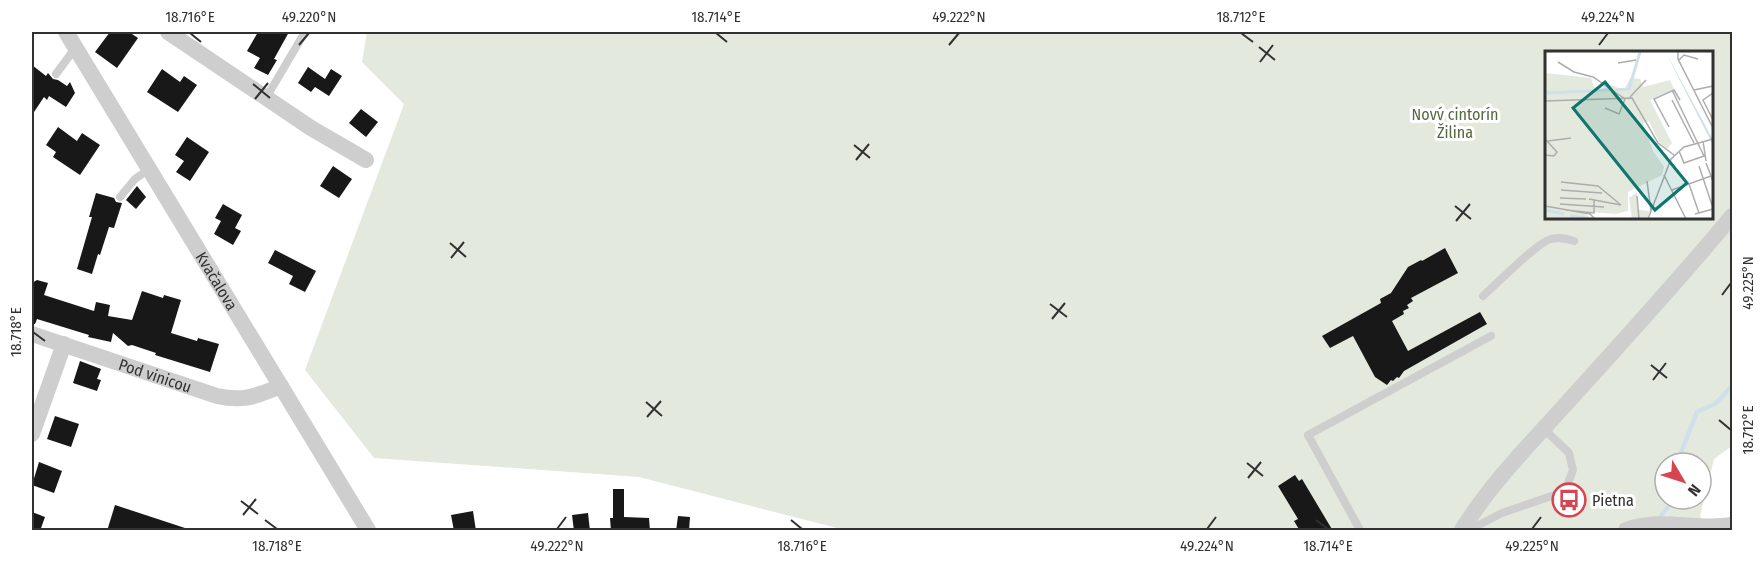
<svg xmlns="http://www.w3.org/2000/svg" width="1764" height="562" viewBox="0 0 1764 562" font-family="'Fira Sans Condensed',sans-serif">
<rect width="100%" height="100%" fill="#fff"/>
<path fill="#e4e9de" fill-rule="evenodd" d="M 367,32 L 1732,32 L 1732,446 L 1714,459 L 1700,516 L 1709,530 L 845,530 L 639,477 L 374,458 L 305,370 L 404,104 L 362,62 ZM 1546,52 L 1712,52 L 1712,218 L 1546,218 ZM 1665,463 L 1701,463 L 1701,499 L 1665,499 Z"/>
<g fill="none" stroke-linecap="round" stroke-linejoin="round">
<g stroke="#cfe0ea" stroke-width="4.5">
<polyline points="1677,463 1697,412 1715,404 1732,386"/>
<polyline points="1658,520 1674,499"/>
</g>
</g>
<g fill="#181818">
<polygon points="110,32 129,32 138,38 117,68 95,52"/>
<polygon points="258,32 289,32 274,59 277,60 268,75 254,68 260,58 247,51"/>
<polygon points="32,65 46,76 48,73 53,79 58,80 67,86 70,82 75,93 66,107 49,96 47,100 44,97 32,115"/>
<polygon points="308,67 325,79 331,69 342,76 329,96 315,87 311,92 298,83"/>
<polygon points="162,69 180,82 184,76 197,85 178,112 147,92"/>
<polygon points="361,109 378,122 366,137 349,123"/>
<polygon points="58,127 77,141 82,133 100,145 80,175 53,157 56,152 46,145"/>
<polygon points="187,137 209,152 190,181 176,172 184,161 175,155"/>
<polygon points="333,166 352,179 339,198 320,186"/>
<polygon points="137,186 146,197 136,209 126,200"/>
<polygon points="96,193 114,198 116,202 122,203 114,228 109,227 100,255 98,254 92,274 77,269 92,217 89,217"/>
<polygon points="223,204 242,215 235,228 241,231 233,245 214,234 221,221 215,218"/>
<polygon points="1445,248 1458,273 1411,298 1413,301 1407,305 1409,308 1403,311 1404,314 1392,321 1408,351 1480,312 1487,324 1404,371 1399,378 1397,377 1393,381 1391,380 1387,385 1375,377 1353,336 1330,348 1322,336 1381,303 1380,299 1391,293 1408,267 1421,260 1422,261"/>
<polygon points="275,250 316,271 305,292 289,284 293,276 268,263"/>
<polygon points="37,280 48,283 44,295 94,311 96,302 110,305 108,316 132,320 142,291 163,298 164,295 181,300 171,333 197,341 198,338 219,344 210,372 155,355 156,353 132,345 128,346 113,333 111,342 88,337 89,335 37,319 35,324 32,324 32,283"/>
<polygon points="80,361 101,369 97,379 101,380 97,391 73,383"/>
<polygon points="55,416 79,424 71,447 47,439"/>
<polygon points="39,462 62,471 54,493 32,485"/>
<polygon points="1295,475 1299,481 1302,479 1333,531 1300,531 1294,521 1298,519 1278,486"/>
<polygon points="613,489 624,489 624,517 649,518 650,531 611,531 610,518 613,518"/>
<polygon points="115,505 185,528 184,531 107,531"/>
<polygon points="473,511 476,531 454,531 451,515"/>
<polygon points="32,512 45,517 40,531 32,531"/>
<polygon points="588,513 590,531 574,531 572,515"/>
<polygon points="678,516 690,517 689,531 676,531"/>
</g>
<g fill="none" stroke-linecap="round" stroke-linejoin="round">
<g stroke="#cecece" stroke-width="8">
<polyline points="56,74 76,47"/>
<polyline points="266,98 305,32"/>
<polyline points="120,197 135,179 149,169"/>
<path d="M 1483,296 C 1497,284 1536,243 1551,239 C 1560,237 1566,238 1574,241"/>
<polyline points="1360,530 1308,435 1491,336"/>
<polyline points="1469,530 1502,513 1557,494 1567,486 1573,470 1569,453 1544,429"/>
</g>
<g stroke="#cecece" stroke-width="16">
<path id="s1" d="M 66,32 L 368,530"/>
<polyline points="168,32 311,128 366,160"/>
<path id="s2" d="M 32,334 L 217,396 C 244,402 256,396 281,386"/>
<polyline points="32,434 64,344"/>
<path d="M 1462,530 C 1490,484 1530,444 1566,404 C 1622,342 1679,280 1732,216"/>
<path d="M 1626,530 C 1661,517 1697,531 1732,525"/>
</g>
</g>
<path fill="none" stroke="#313131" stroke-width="2" d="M 190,33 L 201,42M 716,33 L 727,42M 1241,33 L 1253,42M 299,45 L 309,33M 949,45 L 959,33M 1599,45 L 1608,33M 1259,47 L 1275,60M 1260,62 L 1273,45M 253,84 L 270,98M 255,99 L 268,83M 854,145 L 870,158M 856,160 L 869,144M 1455,206 L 1471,219M 1456,221 L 1470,204M 450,243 L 466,257M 451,258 L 464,242M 1722,295 L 1731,283M 1050,304 L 1067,317M 1052,319 L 1065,303M 33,332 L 45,341M 1651,365 L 1667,378M 1653,380 L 1666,363M 646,402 L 662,416M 647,417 L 661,401M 1719,420 L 1731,430M 1247,463 L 1263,476M 1248,478 L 1261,462M 241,501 L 258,514M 243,515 L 256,499M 265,520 L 277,529M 791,520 L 802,529M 1316,520 L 1328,529M 557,529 L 566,517M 1207,529 L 1216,517M 1532,529 L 1541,517"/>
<defs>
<symbol id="bus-ring" viewBox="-11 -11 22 22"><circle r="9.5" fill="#fff" stroke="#d64652" stroke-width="1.5"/><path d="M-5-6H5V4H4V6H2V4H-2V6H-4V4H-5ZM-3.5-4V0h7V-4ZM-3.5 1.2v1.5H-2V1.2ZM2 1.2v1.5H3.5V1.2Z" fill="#d64652"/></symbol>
</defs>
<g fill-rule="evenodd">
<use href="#bus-ring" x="1550" y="481" width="38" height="38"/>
</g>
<g text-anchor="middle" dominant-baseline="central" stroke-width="6" stroke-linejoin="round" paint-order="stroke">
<g font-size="16" fill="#556942" stroke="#fff">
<text x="1455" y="114">Nový cintorín<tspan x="1455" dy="18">Žilina</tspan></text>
</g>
<g font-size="16" fill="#313131" stroke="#fff">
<text stroke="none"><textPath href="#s1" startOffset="291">Kvačalova</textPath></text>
<text stroke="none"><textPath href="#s2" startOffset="130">Pod vinicou</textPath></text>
</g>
<g font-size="16" fill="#313131" stroke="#fff" text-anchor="start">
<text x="1592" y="500">Pietna</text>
</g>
</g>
<g transform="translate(1545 51)">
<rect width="168" height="168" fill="#fff"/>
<path d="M 0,22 L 46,27 L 49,36 L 56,39 L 66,34 L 79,39 L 85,27 L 95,28 L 98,36 L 125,29 L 129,38 L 105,49 L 127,92 L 122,98 L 114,91 L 104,70 L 98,72 L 108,100 L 119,116 L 117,124 L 83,141 L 83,160 L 71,163 L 34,160 L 49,168 L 0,168 ZM 92,141 L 93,159 L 105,160 L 102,168 L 87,168 L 84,147 Z" fill="#e4e9de"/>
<path d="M 120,0 L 167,87 L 168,94 L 131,22 Z" fill="#cfe0ea"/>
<path fill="none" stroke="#cfe0ea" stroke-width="3" d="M 70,39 L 84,38 L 95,1M 0,42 L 65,39M 0,159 L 19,163M 25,165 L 47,168"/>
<path fill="none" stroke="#adadad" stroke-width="1.5" d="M 117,0 L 168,0M 133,0 L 133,8 L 168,77M 134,9 L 139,4 L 153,8M 13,11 L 29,21 L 48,26 L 80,48 L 74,63 L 60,57M 73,12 L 91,9M 127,39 L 159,105 L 139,112 L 134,100M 149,39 L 168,35M 168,42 L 158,49 L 168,69M 85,46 L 101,29M 127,49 L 149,92M 0,50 L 87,47 L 113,92 L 129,104M 124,76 L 109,48 L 129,39 L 135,49M 0,88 L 12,101 L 9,105 L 0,104M 3,90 L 26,87M 158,90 L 161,110M 161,112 L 168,130M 154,115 L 168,157M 119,124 L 141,168M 102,130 L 106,160M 16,131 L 53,135 L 76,154 L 44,148M 144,133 L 154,162M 16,139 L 57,142M 127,139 L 166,125M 92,145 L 94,168M 15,147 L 41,148M 15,153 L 59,156M 0,155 L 45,163 L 50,168M 21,159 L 49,162 L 49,148M 150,163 L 168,158M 103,168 L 126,108 L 139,96 L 168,88"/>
<path fill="#0f766e" fill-opacity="0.15" stroke="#0f766e" stroke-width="3" d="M 60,31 L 142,132 L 110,159 L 28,57 Z"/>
<rect width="168" height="168" fill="none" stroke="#313131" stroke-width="3"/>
</g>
<rect width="1764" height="562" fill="none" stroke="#ffffff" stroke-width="66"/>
<g transform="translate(1683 481) rotate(129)"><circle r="28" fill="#ffffff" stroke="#adadad" stroke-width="1.5"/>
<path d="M0-4.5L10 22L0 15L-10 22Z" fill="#d64652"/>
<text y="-9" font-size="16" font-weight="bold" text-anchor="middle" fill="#313131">N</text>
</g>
<rect x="33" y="33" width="1698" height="496" fill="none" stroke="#313131" stroke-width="2"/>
<g font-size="15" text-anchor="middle" fill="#313131">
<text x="190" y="22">18.716°E</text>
<text x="309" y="22">49.220°N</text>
<text x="716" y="22">18.714°E</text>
<text x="959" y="22">49.222°N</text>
<text x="1241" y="22">18.712°E</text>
<text x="1608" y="22">49.224°N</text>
<text transform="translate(1748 283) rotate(-90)" y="5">49.225°N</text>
<text transform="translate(16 332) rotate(-90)" y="5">18.718°E</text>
<text transform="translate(1748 430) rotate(-90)" y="5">18.712°E</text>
<text x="277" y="551">18.718°E</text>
<text x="557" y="551">49.222°N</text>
<text x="802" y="551">18.716°E</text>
<text x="1207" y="551">49.224°N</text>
<text x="1328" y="551">18.714°E</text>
<text x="1532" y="551">49.225°N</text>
</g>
</svg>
